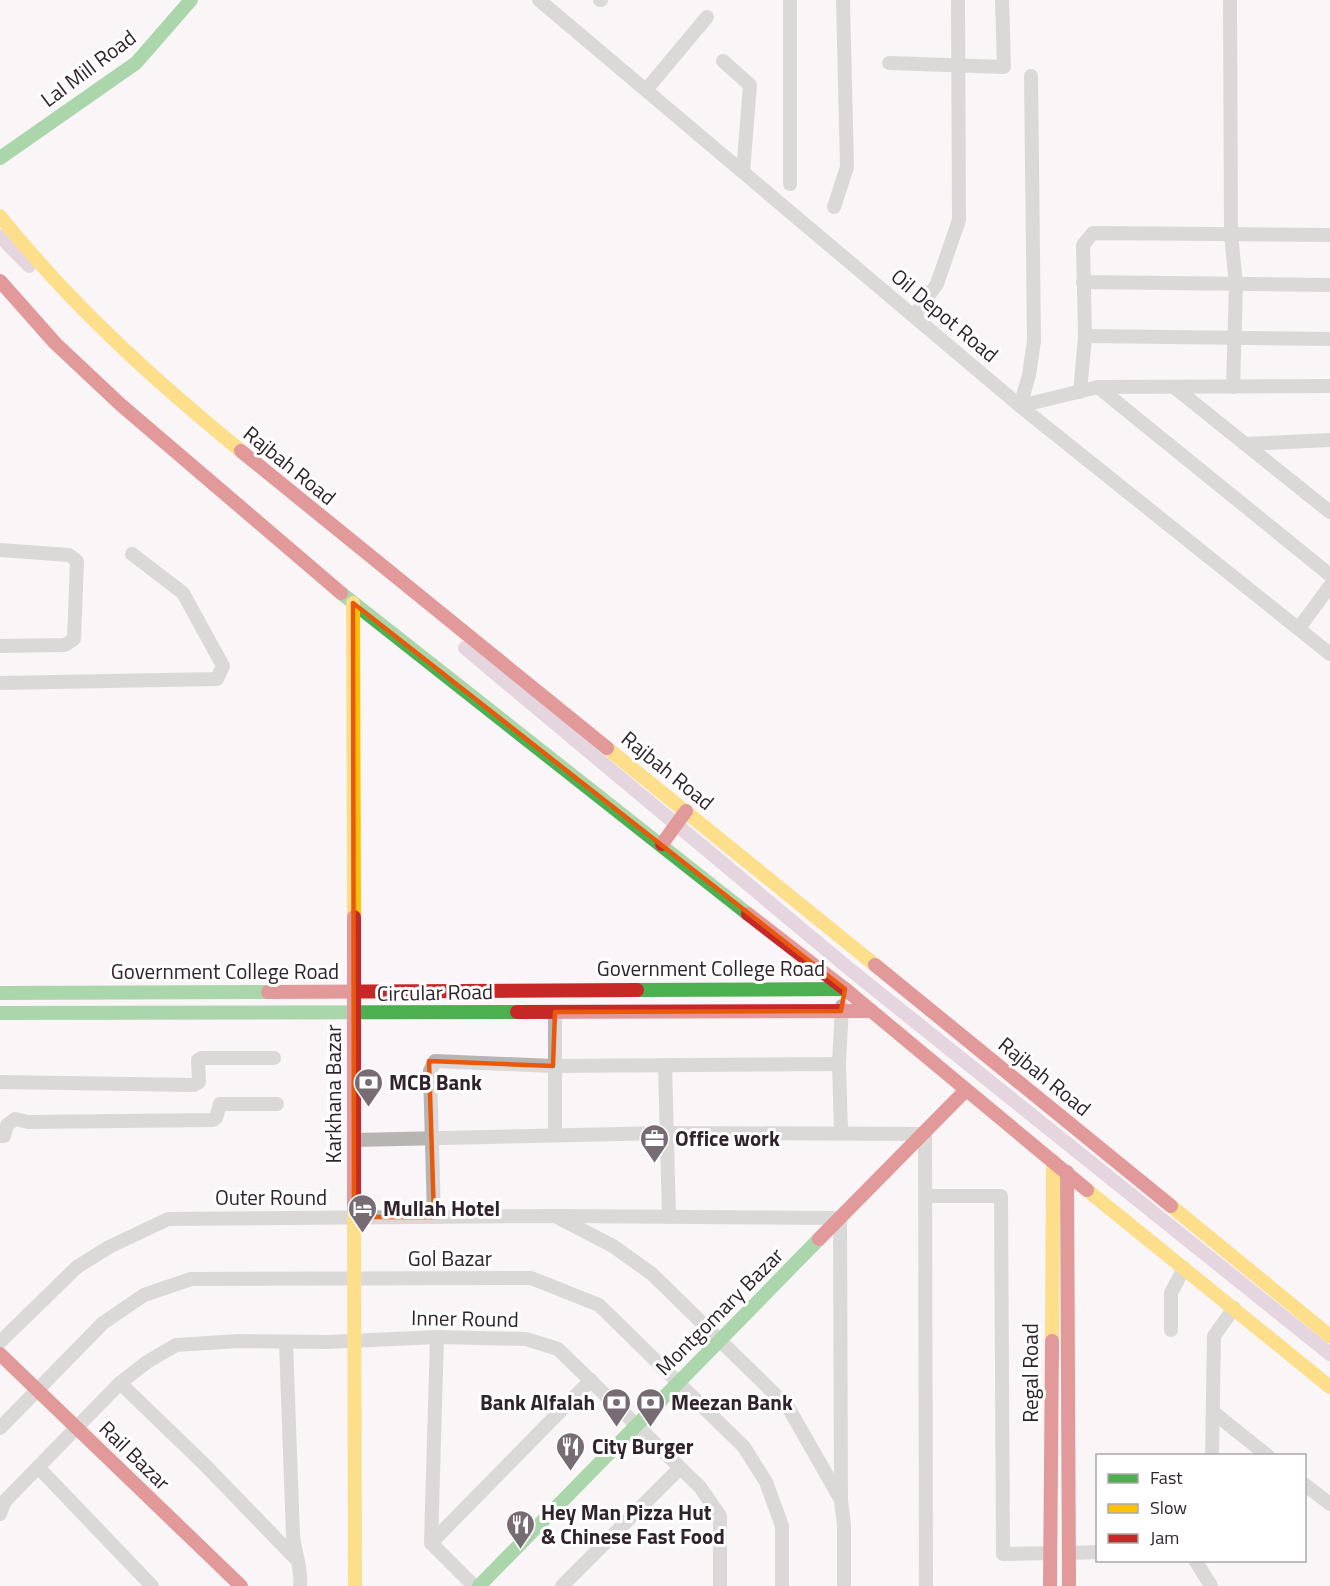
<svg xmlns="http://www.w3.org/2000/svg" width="1330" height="1586" viewBox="0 0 1330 1586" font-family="'Titillium Web',sans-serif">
<rect width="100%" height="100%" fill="#faf5f8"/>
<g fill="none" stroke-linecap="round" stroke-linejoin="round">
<g stroke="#caaec1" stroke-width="14">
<polyline points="0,236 29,266"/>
<polyline points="465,648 847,967 1330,1354"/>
</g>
<g stroke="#b7b5b1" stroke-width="14">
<polyline points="539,0 1020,406 1330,654"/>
<polyline points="600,0 601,0"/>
<polyline points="790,0 790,184"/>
<polyline points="1230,0 1231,234 1236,285 1233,387"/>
<polyline points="723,61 750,85 743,172"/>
<polyline points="889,63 1004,67 1002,0"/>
<polyline points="1031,76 1034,341 1029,375 1020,406 1098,387 1330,386"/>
<polyline points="646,90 707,17"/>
<polyline points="834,207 847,167 843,0"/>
<polyline points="1083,282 1330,285"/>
<polyline points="914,316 937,284 959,220 958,0"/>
<polyline points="1085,336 1330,339"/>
<polyline points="1098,387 1330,575"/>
<polyline points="1174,387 1330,512"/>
<polyline points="1080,392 1085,336 1083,245 1093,233 1330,235"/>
<polyline points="1245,444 1330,440"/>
<polyline points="0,550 69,555 77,561 74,639 65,645 0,646"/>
<polyline points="1299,628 1330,586"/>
<polyline points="0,683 217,679 223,666 183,593 132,554"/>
<polyline points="555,1012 555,1135"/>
<polyline points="665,1065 669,1217"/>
<polyline points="0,1082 194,1085 199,1082 198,1060 201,1058 274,1058"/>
<polyline points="841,1132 839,1064 842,1006"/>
<polyline points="0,1136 4,1136 7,1125 15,1119 28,1122 213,1120 216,1118 220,1104 277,1104"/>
<polyline points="354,1140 666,1133 925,1134 926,1586"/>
<polyline points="927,1196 1001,1196 1003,1554 1050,1553"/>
<polyline points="557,1216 840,1218 841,1498"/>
<polyline points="434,1217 430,1071 435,1061 553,1066 839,1064"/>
<polyline points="1171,1330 1171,1293 1184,1268"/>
<polyline points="437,1337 431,1543 474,1586"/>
<polyline points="0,1342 77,1267 109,1247 168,1219 555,1216 613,1246 652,1274 788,1407 841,1500 844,1525 844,1586"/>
<path d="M 286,1342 L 293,1536 C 295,1553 302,1569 300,1586"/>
<polyline points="120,1383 203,1463 296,1559"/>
<polyline points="1213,1412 1268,1456"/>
<polyline points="0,1428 103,1323 144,1295 191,1279 531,1278 599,1305 744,1447 766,1482 782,1526 782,1586"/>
<polyline points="1212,1456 1214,1336 1234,1308"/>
<polyline points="38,1467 152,1586"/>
<polyline points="1304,1484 1330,1504"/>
<polyline points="0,1514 5,1501 120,1383 147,1362 176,1345 239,1341 328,1342 437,1337 526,1339 558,1349 700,1487 720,1516 720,1586"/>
<polyline points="431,1543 591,1380"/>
<polyline points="1070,1553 1098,1552"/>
<polyline points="1195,1560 1211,1586"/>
<polyline points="562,1586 680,1468"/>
</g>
<g stroke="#4caf50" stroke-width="14">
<polyline points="0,158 136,63 191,0"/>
<polyline points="341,593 748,914"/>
<polyline points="637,990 845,989"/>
<polyline points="0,993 268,992"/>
<polyline points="0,1013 517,1012"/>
<polyline points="479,1586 819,1239"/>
</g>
<g stroke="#ffc107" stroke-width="14">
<path d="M 0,216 C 71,305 153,379 241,451"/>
<polyline points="353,603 354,917"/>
<polyline points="607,748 875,965"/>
<polyline points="1087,1190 1330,1387"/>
<polyline points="1171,1206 1330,1336"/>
<polyline points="354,1209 355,1586"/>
<polyline points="1052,1341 1053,1161"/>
</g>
<g stroke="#c62828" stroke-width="14">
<polyline points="0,281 55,343 121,405 341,593"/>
<polyline points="241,451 607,748"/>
<polyline points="662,844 686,811"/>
<polyline points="748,914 845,989 1087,1190"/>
<polyline points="354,917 354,1209"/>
<polyline points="875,965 1171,1206"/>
<polyline points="268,992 637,990"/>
<polyline points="517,1012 871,1011"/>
<polyline points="1067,1172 1069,1586"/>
<polyline points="819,1239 965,1091"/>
<polyline points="0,1354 241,1586"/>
<polyline points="1050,1586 1052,1341"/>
</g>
</g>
<path d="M0 0H1330V1586H0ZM 353,603 L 845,989 L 841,1011 L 555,1012 L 553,1066 L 429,1061 L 434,1217 L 354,1217 Z" fill="#faf5f8" fill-opacity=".55" fill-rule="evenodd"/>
<path fill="none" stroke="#e8590c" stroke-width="4.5" stroke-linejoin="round" d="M 353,603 L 845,989 L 841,1011 L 555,1012 L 553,1066 L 429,1061 L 434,1217 L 354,1217 Z"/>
<defs>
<symbol id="bank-pin" viewBox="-11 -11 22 30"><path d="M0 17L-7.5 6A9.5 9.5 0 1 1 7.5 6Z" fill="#776c73" stroke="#fff"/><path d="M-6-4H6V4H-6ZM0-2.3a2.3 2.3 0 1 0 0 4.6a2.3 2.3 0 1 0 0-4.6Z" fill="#fff"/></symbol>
<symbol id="office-pin" viewBox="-11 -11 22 30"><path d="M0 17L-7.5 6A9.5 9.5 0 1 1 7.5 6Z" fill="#776c73" stroke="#fff"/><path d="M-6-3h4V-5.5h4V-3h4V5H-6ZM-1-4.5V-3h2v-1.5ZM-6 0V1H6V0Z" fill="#fff"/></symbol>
<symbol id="hotel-pin" viewBox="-11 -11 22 30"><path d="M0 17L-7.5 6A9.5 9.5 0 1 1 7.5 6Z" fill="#776c73" stroke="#fff"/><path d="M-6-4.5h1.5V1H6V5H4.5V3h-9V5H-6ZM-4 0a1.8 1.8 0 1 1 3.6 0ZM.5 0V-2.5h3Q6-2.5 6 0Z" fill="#fff"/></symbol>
<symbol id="restaurant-pin" viewBox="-11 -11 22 30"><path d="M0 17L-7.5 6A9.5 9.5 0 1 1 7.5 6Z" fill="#776c73" stroke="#fff"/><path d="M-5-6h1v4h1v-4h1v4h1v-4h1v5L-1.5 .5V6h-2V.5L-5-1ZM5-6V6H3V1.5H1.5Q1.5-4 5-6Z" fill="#fff"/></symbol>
</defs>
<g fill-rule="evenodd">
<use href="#bank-pin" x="352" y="1066" width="33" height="45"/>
<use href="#office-pin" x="638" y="1122" width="33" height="45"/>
<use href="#hotel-pin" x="346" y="1192" width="33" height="45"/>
<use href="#bank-pin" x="600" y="1386" width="33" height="45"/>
<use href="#bank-pin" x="634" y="1386" width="33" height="45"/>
<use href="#restaurant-pin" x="554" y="1430" width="33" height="45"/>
<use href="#restaurant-pin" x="504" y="1508" width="33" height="45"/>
</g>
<g text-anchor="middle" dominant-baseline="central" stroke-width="6" stroke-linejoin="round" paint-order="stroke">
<g font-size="21" fill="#30232b" stroke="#fff">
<text transform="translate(88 68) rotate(-37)">Lal Mill Road</text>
<text transform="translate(945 315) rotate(40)">Oil Depot Road</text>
<text transform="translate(290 465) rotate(39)">Rajbah Road</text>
<text transform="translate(668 770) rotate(39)">Rajbah Road</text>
<text x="711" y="968">Government College Road</text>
<text x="225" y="971">Government College Road</text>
<text transform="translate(435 992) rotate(-1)">Circular Road</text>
<text transform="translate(1045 1076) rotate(39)">Rajbah Road</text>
<text transform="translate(333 1094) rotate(-90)">Karkhana Bazar</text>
<text x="271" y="1197">Outer Round</text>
<text x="450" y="1258">Gol Bazar</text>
<text transform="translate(719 1311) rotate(-45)">Montgomary Bazar</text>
<text transform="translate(465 1318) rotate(1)">Inner Round</text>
<text transform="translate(1030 1373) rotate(-90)">Regal Road</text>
<text transform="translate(135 1455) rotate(44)">Rail Bazar</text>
</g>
<g font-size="21" font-weight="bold" fill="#30232b" stroke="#fff" text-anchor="start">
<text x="389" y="1082">MCB Bank</text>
<text x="675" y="1138">Office work</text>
<text x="383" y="1208">Mullah Hotel</text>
<text x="595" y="1402" text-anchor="end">Bank Alfalah</text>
<text x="671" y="1402">Meezan Bank</text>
<text x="592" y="1446">City Burger</text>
<text x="541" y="1512">Hey Man Pizza Hut<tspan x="541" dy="24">&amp; Chinese Fast Food</tspan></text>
</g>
</g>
<rect x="1096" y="1454" width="210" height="108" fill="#ffffff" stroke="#aca7aa" stroke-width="1.5"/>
<rect x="1108" y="1474" width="30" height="9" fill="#4caf50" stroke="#aca7aa" stroke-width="1.5"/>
<text x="1150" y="1484" font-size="18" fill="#30232b">Fast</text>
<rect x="1108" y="1504" width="30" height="9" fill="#ffc107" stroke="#aca7aa" stroke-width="1.5"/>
<text x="1150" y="1514" font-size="18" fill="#30232b">Slow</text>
<rect x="1108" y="1534" width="30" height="9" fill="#c62828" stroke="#aca7aa" stroke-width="1.5"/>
<text x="1150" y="1544" font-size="18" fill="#30232b">Jam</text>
</svg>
